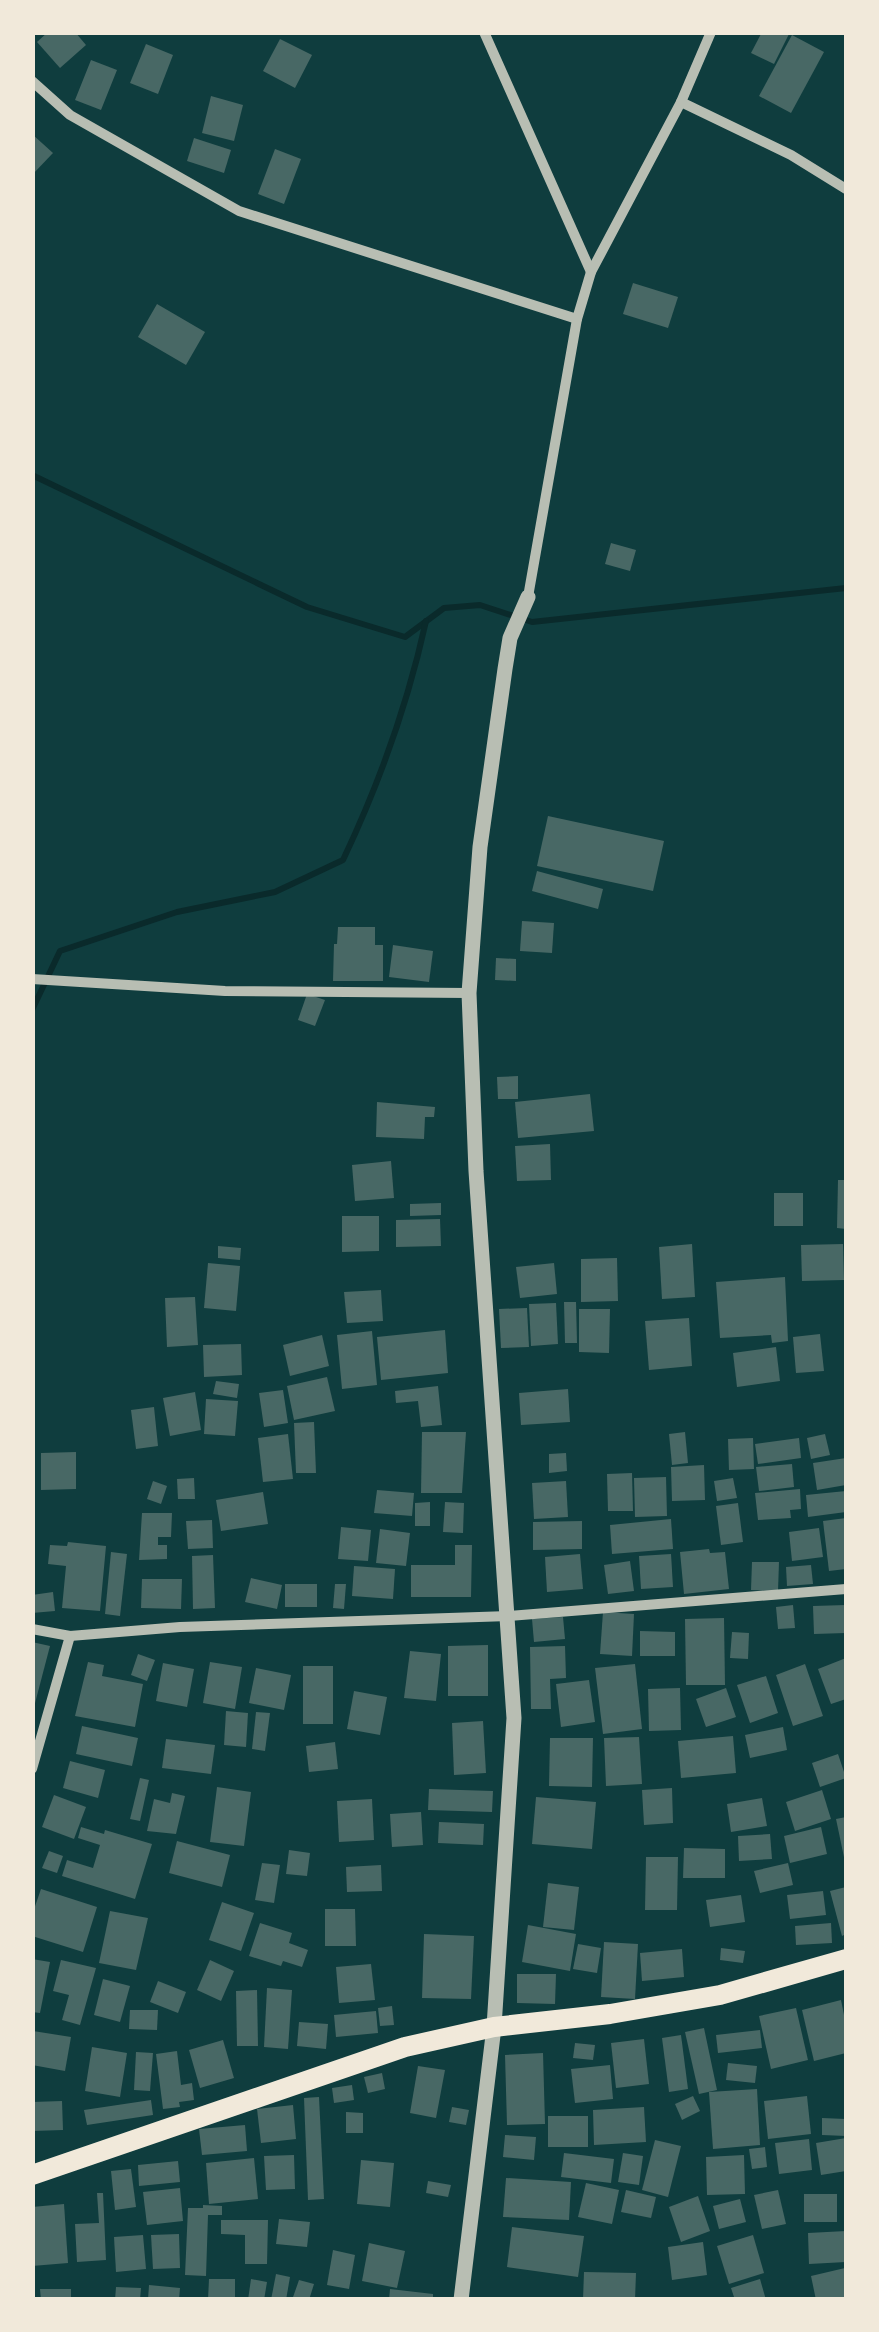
<svg xmlns="http://www.w3.org/2000/svg" width="879" height="2332" viewBox="0 0 879 2332" font-family="Barlow,sans-serif">
<rect width="100%" height="100%" fill="#0f3d3e"/>
<g fill="none" stroke-linecap="round" stroke-linejoin="round">
<g stroke="#0a2a2b" stroke-width="6">
<polyline points="32,475 307,607 405,637 444,608 480,605 532,622 846,588"/>
<path d="M 32,1010 L 60,951 L 177,912 L 275,892 L 343,860 C 379,784 408,703 426,621"/>
</g>
</g>
<g fill="#486865">
<polygon points="48,32 75,32 86,45 60,68 37,42"/>
<polygon points="762,32 790,32 774,64 751,53"/>
<polygon points="792,35 824,52 791,113 759,96"/>
<polygon points="280,39 312,55 295,88 263,71"/>
<polygon points="146,44 173,55 158,94 130,83"/>
<polygon points="91,60 117,70 101,110 75,100"/>
<polygon points="211,96 243,105 234,141 202,133"/>
<polygon points="32,134 53,153 32,175"/>
<polygon points="194,138 231,150 224,173 187,161"/>
<polygon points="275,149 301,159 284,204 258,194"/>
<polygon points="633,283 678,297 668,328 623,314"/>
<polygon points="157,304 205,332 186,365 138,337"/>
<polygon points="611,543 636,550 630,571 605,564"/>
<polygon points="548,816 664,841 653,891 537,866"/>
<polygon points="537,871 603,889 598,909 532,891"/>
<polygon points="522,921 554,923 552,953 520,951"/>
<polygon points="338,927 375,927 375,945 383,945 383,981 333,981 334,944 337,944"/>
<polygon points="393,945 433,951 429,982 389,977"/>
<polygon points="496,958 516,959 516,981 495,980"/>
<polygon points="307,994 325,1000 315,1026 298,1020"/>
<polygon points="518,1076 518,1099 498,1099 497,1077"/>
<polygon points="590,1094 594,1131 518,1138 515,1102"/>
<polygon points="377,1102 435,1107 434,1117 425,1117 424,1139 376,1137"/>
<polygon points="550,1144 551,1180 517,1181 515,1146"/>
<polygon points="391,1161 394,1198 355,1201 352,1165"/>
<polygon points="838,1180 846,1180 846,1229 837,1228"/>
<rect x="774" y="1193" width="29" height="33"/>
<polygon points="441,1203 441,1215 410,1216 410,1204"/>
<polygon points="342,1216 379,1216 379,1251 342,1252"/>
<polygon points="440,1219 441,1246 396,1247 396,1220"/>
<polygon points="692,1244 695,1297 662,1299 659,1247"/>
<polygon points="843,1244 844,1280 802,1281 801,1245"/>
<polygon points="218,1246 241,1248 240,1260 218,1258"/>
<polygon points="617,1258 618,1301 581,1302 581,1259"/>
<polygon points="208,1263 240,1266 236,1311 204,1308"/>
<polygon points="554,1263 557,1294 520,1298 516,1267"/>
<polygon points="785,1277 788,1341 772,1343 771,1335 720,1338 716,1282"/>
<polygon points="381,1290 383,1321 347,1323 344,1292"/>
<polygon points="195,1297 198,1345 167,1347 165,1298"/>
<polygon points="564,1302 576,1302 577,1343 565,1343"/>
<polygon points="556,1303 558,1344 531,1346 529,1304"/>
<polygon points="527,1308 529,1347 501,1348 499,1309"/>
<polygon points="579,1309 610,1309 609,1353 579,1352"/>
<polygon points="689,1318 692,1366 649,1370 645,1321"/>
<polygon points="445,1330 448,1373 381,1380 377,1337"/>
<polygon points="372,1331 377,1385 342,1389 337,1335"/>
<polygon points="820,1334 824,1371 796,1373 793,1337"/>
<polygon points="322,1335 329,1366 290,1376 283,1345"/>
<polygon points="241,1344 242,1375 204,1377 203,1345"/>
<polygon points="776,1347 780,1381 737,1387 733,1353"/>
<polygon points="327,1377 335,1411 294,1420 287,1386"/>
<polygon points="216,1381 239,1384 237,1398 213,1394"/>
<polygon points="438,1386 442,1425 421,1427 418,1401 396,1403 395,1391"/>
<polygon points="568,1389 570,1422 521,1425 519,1393"/>
<polygon points="283,1390 288,1423 264,1427 259,1393"/>
<polygon points="195,1392 201,1430 170,1436 163,1398"/>
<polygon points="206,1399 238,1401 235,1436 204,1434"/>
<polygon points="154,1407 158,1446 136,1449 131,1410"/>
<polygon points="314,1422 316,1473 296,1473 294,1423"/>
<polygon points="422,1432 466,1432 462,1493 421,1493"/>
<polygon points="685,1432 688,1463 672,1465 669,1434"/>
<polygon points="288,1434 293,1479 263,1482 258,1438"/>
<polygon points="825,1434 830,1455 811,1459 807,1438"/>
<polygon points="753,1438 754,1469 729,1470 728,1439"/>
<polygon points="799,1438 801,1458 758,1464 755,1444"/>
<polygon points="76,1452 76,1489 41,1490 41,1453"/>
<polygon points="566,1453 567,1471 549,1473 549,1454"/>
<polygon points="846,1458 846,1485 817,1490 813,1463"/>
<polygon points="792,1464 794,1487 759,1491 756,1467"/>
<polygon points="704,1465 705,1500 672,1501 671,1467"/>
<polygon points="632,1473 633,1511 608,1511 607,1474"/>
<polygon points="666,1477 667,1516 635,1517 634,1478"/>
<polygon points="194,1478 195,1499 178,1499 177,1479"/>
<polygon points="733,1478 737,1498 717,1501 714,1481"/>
<polygon points="153,1481 167,1486 161,1504 147,1499"/>
<polygon points="566,1481 568,1517 534,1519 532,1483"/>
<polygon points="800,1489 801,1509 790,1510 791,1518 758,1520 755,1493"/>
<polygon points="377,1490 414,1493 412,1516 374,1513"/>
<polygon points="846,1491 846,1512 808,1517 806,1495"/>
<polygon points="263,1492 268,1524 221,1531 216,1500"/>
<polygon points="430,1502 430,1526 415,1526 415,1503"/>
<polygon points="445,1502 464,1503 463,1533 443,1532"/>
<polygon points="738,1503 743,1542 721,1545 716,1506"/>
<polygon points="142,1513 172,1513 171,1537 158,1537 158,1545 167,1545 167,1559 139,1560"/>
<polygon points="846,1518 846,1569 829,1571 823,1521"/>
<polygon points="671,1519 673,1549 612,1554 610,1525"/>
<polygon points="212,1520 213,1548 188,1549 186,1521"/>
<polygon points="582,1521 582,1549 533,1550 533,1522"/>
<polygon points="341,1527 371,1530 368,1561 338,1559"/>
<polygon points="819,1528 823,1557 792,1561 789,1532"/>
<polygon points="380,1529 410,1533 406,1566 376,1563"/>
<polygon points="68,1542 106,1546 100,1611 62,1608 66,1566 48,1564 50,1545 67,1546"/>
<polygon points="455,1545 472,1545 471,1597 411,1597 411,1565 455,1565"/>
<polygon points="709,1549 710,1553 725,1552 729,1589 684,1594 680,1552"/>
<polygon points="111,1552 127,1554 120,1616 105,1614"/>
<polygon points="580,1554 583,1589 547,1592 545,1557"/>
<polygon points="671,1554 673,1587 641,1589 639,1556"/>
<polygon points="213,1555 215,1608 193,1609 192,1556"/>
<polygon points="630,1561 634,1591 608,1594 604,1565"/>
<polygon points="752,1562 779,1562 778,1591 751,1590"/>
<polygon points="811,1565 813,1584 787,1586 786,1567"/>
<polygon points="354,1566 395,1569 393,1599 352,1596"/>
<polygon points="251,1578 282,1585 277,1609 245,1602"/>
<polygon points="142,1579 182,1579 181,1609 141,1608"/>
<rect x="285" y="1584" width="32" height="23"/>
<polygon points="335,1584 346,1584 344,1609 333,1608"/>
<polygon points="53,1592 55,1611 32,1613 32,1595"/>
<polygon points="793,1605 795,1628 778,1629 776,1607"/>
<polygon points="846,1605 846,1633 814,1634 813,1606"/>
<polygon points="603,1612 634,1614 632,1656 600,1654"/>
<polygon points="563,1617 565,1639 534,1642 532,1619"/>
<polygon points="724,1618 725,1685 686,1685 685,1619"/>
<polygon points="640,1631 675,1632 675,1656 640,1656"/>
<polygon points="732,1632 749,1633 748,1659 730,1658"/>
<polygon points="32,1642 50,1646 34,1707 32,1707"/>
<polygon points="488,1645 488,1696 448,1696 448,1646"/>
<polygon points="565,1646 566,1678 550,1679 551,1709 531,1709 530,1647"/>
<polygon points="410,1651 441,1654 436,1701 404,1698"/>
<polygon points="138,1654 155,1660 147,1681 131,1675"/>
<polygon points="846,1658 846,1699 831,1704 818,1669"/>
<polygon points="88,1662 104,1665 102,1676 143,1684 135,1727 75,1716"/>
<polygon points="210,1662 242,1667 235,1709 203,1703"/>
<polygon points="163,1663 194,1669 187,1707 156,1701"/>
<polygon points="635,1664 642,1729 603,1734 595,1668"/>
<polygon points="805,1664 823,1716 793,1726 776,1675"/>
<rect x="303" y="1666" width="30" height="58"/>
<polygon points="256,1668 291,1675 284,1710 249,1703"/>
<polygon points="766,1676 778,1713 750,1723 737,1685"/>
<polygon points="589,1680 595,1722 561,1727 556,1684"/>
<polygon points="680,1688 681,1730 649,1731 648,1689"/>
<polygon points="726,1688 736,1717 706,1727 696,1699"/>
<polygon points="354,1691 387,1697 380,1735 347,1729"/>
<polygon points="226,1711 248,1713 246,1747 224,1745"/>
<polygon points="256,1712 270,1713 265,1751 252,1749"/>
<polygon points="483,1721 486,1773 454,1775 452,1723"/>
<polygon points="82,1726 138,1738 132,1766 76,1754"/>
<polygon points="783,1727 787,1750 750,1758 745,1735"/>
<polygon points="733,1736 736,1773 681,1778 678,1741"/>
<polygon points="639,1737 642,1784 606,1786 604,1738"/>
<polygon points="550,1738 593,1738 592,1787 549,1786"/>
<polygon points="166,1739 215,1745 211,1774 162,1768"/>
<polygon points="335,1742 338,1769 309,1772 306,1746"/>
<polygon points="838,1754 846,1778 820,1787 812,1763"/>
<polygon points="70,1761 105,1770 98,1798 63,1788"/>
<polygon points="140,1778 149,1780 140,1821 130,1819"/>
<polygon points="217,1787 251,1792 244,1846 210,1842"/>
<polygon points="672,1788 673,1823 644,1825 642,1790"/>
<polygon points="429,1789 493,1791 492,1812 428,1810"/>
<polygon points="822,1790 831,1819 795,1831 786,1802"/>
<polygon points="172,1793 185,1796 176,1834 147,1831 154,1799 170,1803"/>
<polygon points="54,1795 86,1807 74,1839 42,1827"/>
<polygon points="536,1797 596,1802 592,1849 532,1844"/>
<polygon points="762,1798 767,1826 731,1832 727,1804"/>
<polygon points="372,1799 374,1840 339,1842 337,1801"/>
<polygon points="421,1812 423,1845 392,1847 390,1814"/>
<polygon points="846,1817 846,1862 845,1862 836,1819"/>
<polygon points="439,1822 484,1824 483,1845 438,1843"/>
<polygon points="81,1827 104,1834 105,1830 152,1844 135,1899 62,1876 67,1860 93,1868 100,1845 78,1838"/>
<polygon points="821,1827 827,1854 790,1863 784,1836"/>
<polygon points="770,1834 772,1859 739,1861 738,1836"/>
<polygon points="177,1841 230,1855 222,1887 169,1873"/>
<polygon points="684,1848 725,1849 725,1878 683,1878"/>
<polygon points="289,1850 310,1853 307,1876 286,1874"/>
<polygon points="49,1851 63,1856 57,1873 42,1868"/>
<polygon points="646,1857 678,1857 677,1910 645,1910"/>
<polygon points="262,1863 280,1865 274,1903 255,1900"/>
<polygon points="788,1863 793,1885 760,1893 754,1871"/>
<polygon points="381,1865 382,1891 347,1892 346,1867"/>
<polygon points="548,1883 579,1887 574,1930 543,1927"/>
<polygon points="846,1887 846,1934 842,1936 830,1891"/>
<polygon points="41,1889 97,1907 83,1952 32,1936 32,1915"/>
<polygon points="823,1891 826,1915 790,1919 787,1895"/>
<polygon points="741,1895 745,1922 710,1927 706,1900"/>
<polygon points="222,1902 254,1913 241,1951 209,1940"/>
<polygon points="325,1909 355,1909 356,1946 325,1946"/>
<polygon points="110,1911 148,1918 136,1970 99,1963"/>
<polygon points="260,1923 292,1933 289,1943 308,1950 302,1967 283,1961 281,1966 249,1956"/>
<polygon points="831,1923 832,1943 796,1945 795,1926"/>
<polygon points="528,1925 576,1934 570,1971 522,1962"/>
<polygon points="424,1934 474,1936 471,1999 422,1998"/>
<polygon points="604,1942 638,1944 635,1999 601,1997"/>
<polygon points="578,1944 601,1948 597,1973 573,1969"/>
<polygon points="721,1948 745,1951 743,1963 720,1960"/>
<polygon points="682,1949 684,1977 642,1981 640,1953"/>
<polygon points="32,1959 50,1962 40,2013 32,2012"/>
<polygon points="61,1960 96,1968 80,2025 62,2020 69,1995 53,1991"/>
<polygon points="210,1960 234,1971 221,2001 197,1990"/>
<polygon points="371,1964 375,2000 339,2003 336,1967"/>
<polygon points="517,1974 556,1974 555,2004 517,2003"/>
<polygon points="103,1979 130,1986 120,2022 94,2015"/>
<polygon points="158,1981 186,1992 178,2013 150,2002"/>
<polygon points="267,1988 292,1990 288,2049 264,2047"/>
<polygon points="257,1990 258,2046 237,2046 236,1991"/>
<polygon points="841,2000 846,2025 846,2053 814,2061 802,2010"/>
<polygon points="392,2006 394,2025 380,2026 378,2008"/>
<polygon points="796,2008 808,2060 771,2069 759,2016"/>
<polygon points="130,2010 158,2010 157,2030 129,2029"/>
<polygon points="376,2011 378,2033 336,2037 334,2015"/>
<polygon points="299,2022 328,2024 326,2049 297,2046"/>
<polygon points="704,2028 717,2090 699,2094 685,2032"/>
<polygon points="760,2030 762,2048 718,2053 716,2035"/>
<polygon points="33,2031 71,2037 65,2071 32,2065"/>
<polygon points="681,2035 688,2089 669,2092 662,2038"/>
<polygon points="644,2039 649,2084 616,2088 611,2043"/>
<polygon points="223,2040 234,2078 200,2088 189,2050"/>
<polygon points="575,2043 595,2045 593,2060 573,2058"/>
<polygon points="92,2047 127,2053 120,2097 85,2091"/>
<polygon points="177,2051 181,2085 192,2083 194,2100 179,2102 180,2107 163,2109 156,2054"/>
<polygon points="136,2052 153,2053 150,2091 134,2090"/>
<polygon points="543,2053 545,2124 507,2125 505,2055"/>
<polygon points="728,2063 757,2066 755,2083 726,2080"/>
<polygon points="610,2065 613,2099 575,2103 571,2069"/>
<polygon points="418,2066 445,2070 436,2118 410,2113"/>
<polygon points="382,2073 385,2089 368,2093 364,2077"/>
<polygon points="352,2085 354,2100 334,2103 332,2088"/>
<polygon points="757,2089 760,2145 713,2149 709,2092"/>
<polygon points="693,2096 700,2111 682,2120 675,2104"/>
<polygon points="807,2096 811,2134 768,2139 764,2101"/>
<polygon points="319,2097 324,2199 308,2200 304,2098"/>
<polygon points="151,2100 153,2115 87,2125 84,2110"/>
<polygon points="62,2101 63,2130 32,2131 32,2102"/>
<polygon points="293,2105 296,2139 261,2143 257,2109"/>
<polygon points="452,2107 469,2110 466,2125 449,2122"/>
<polygon points="644,2107 646,2142 594,2145 593,2110"/>
<polygon points="346,2112 363,2113 363,2133 346,2133"/>
<rect x="548" y="2116" width="40" height="31"/>
<polygon points="822,2118 846,2119 846,2136 822,2135"/>
<polygon points="245,2125 247,2151 202,2155 199,2129"/>
<polygon points="505,2135 536,2137 534,2160 503,2157"/>
<polygon points="846,2138 846,2171 821,2175 816,2143"/>
<polygon points="809,2139 812,2170 779,2174 775,2143"/>
<polygon points="655,2140 681,2146 668,2197 642,2190"/>
<polygon points="765,2147 767,2167 752,2169 749,2149"/>
<polygon points="564,2153 614,2159 611,2183 561,2177"/>
<polygon points="623,2153 643,2156 639,2185 618,2182"/>
<polygon points="294,2155 295,2189 266,2190 264,2156"/>
<polygon points="744,2155 745,2194 707,2195 706,2157"/>
<polygon points="254,2158 258,2199 209,2204 206,2163"/>
<polygon points="361,2160 394,2163 390,2207 357,2204"/>
<polygon points="178,2161 180,2182 139,2186 138,2165"/>
<polygon points="131,2169 136,2207 115,2210 111,2171"/>
<polygon points="506,2178 571,2182 569,2220 503,2217"/>
<polygon points="428,2181 451,2185 448,2197 426,2193"/>
<polygon points="586,2183 619,2190 612,2224 578,2217"/>
<polygon points="180,2188 183,2221 147,2225 143,2192"/>
<polygon points="626,2190 656,2197 651,2218 621,2212"/>
<polygon points="778,2190 786,2224 762,2229 754,2195"/>
<polygon points="97,2193 103,2193 106,2260 77,2262 75,2224 99,2223"/>
<rect x="804" y="2194" width="33" height="28"/>
<polygon points="698,2196 710,2231 681,2242 669,2207"/>
<polygon points="740,2199 746,2222 719,2229 713,2206"/>
<polygon points="64,2204 68,2263 32,2266 32,2207"/>
<polygon points="203,2205 222,2206 222,2215 208,2215 206,2276 185,2275 188,2208 203,2208"/>
<polygon points="279,2219 310,2222 307,2247 276,2244"/>
<polygon points="221,2220 268,2220 267,2264 245,2264 245,2235 221,2234"/>
<polygon points="512,2227 584,2236 578,2277 507,2267"/>
<polygon points="846,2231 846,2262 809,2264 808,2233"/>
<polygon points="179,2234 180,2268 153,2269 151,2235"/>
<polygon points="143,2235 146,2269 116,2272 114,2237"/>
<polygon points="753,2235 764,2273 729,2284 717,2246"/>
<polygon points="703,2242 707,2275 672,2280 668,2247"/>
<polygon points="369,2243 405,2251 397,2288 362,2281"/>
<polygon points="333,2250 355,2255 349,2289 327,2285"/>
<polygon points="845,2268 846,2300 816,2300 811,2276"/>
<polygon points="584,2272 636,2273 635,2300 583,2300"/>
<polygon points="276,2274 290,2277 286,2300 271,2300"/>
<polygon points="209,2279 235,2279 235,2300 208,2300"/>
<polygon points="251,2279 267,2282 264,2300 248,2300"/>
<polygon points="760,2279 766,2300 735,2300 731,2288"/>
<polygon points="299,2280 314,2284 309,2300 292,2300"/>
<polygon points="149,2285 180,2288 179,2300 148,2300"/>
<polygon points="116,2287 141,2288 140,2300 115,2300"/>
<polygon points="40,2289 71,2289 71,2300 41,2300"/>
<polygon points="390,2289 433,2294 433,2300 389,2300"/>
</g>
<g fill="none" stroke-linecap="round" stroke-linejoin="round">
<g stroke="#b8beb3" stroke-width="10">
<polyline points="484,32 591,272"/>
<polyline points="32,81 70,115 239,211 577,319"/>
<polyline points="681,102 791,155 846,189"/>
<polyline points="528,597 577,319 591,272 681,102 711,32"/>
<polyline points="32,979 225,991 469,993"/>
<polyline points="32,1629 70,1636 180,1627 509,1616 846,1589"/>
<polyline points="32,1769 70,1636"/>
</g>
<polyline stroke="#b8beb3" stroke-width="15" points="461,2300 494,2027 514,1718 476,1171 469,993 480,847 505,669 510,638 528,597"/>
<polyline stroke="#f1e9da" stroke-width="20" points="32,2175 405,2047 494,2027 610,2014 720,1995 846,1959"/>
</g>
<rect width="879" height="2332" fill="none" stroke="#f1e9da" stroke-width="70"/>
</svg>
